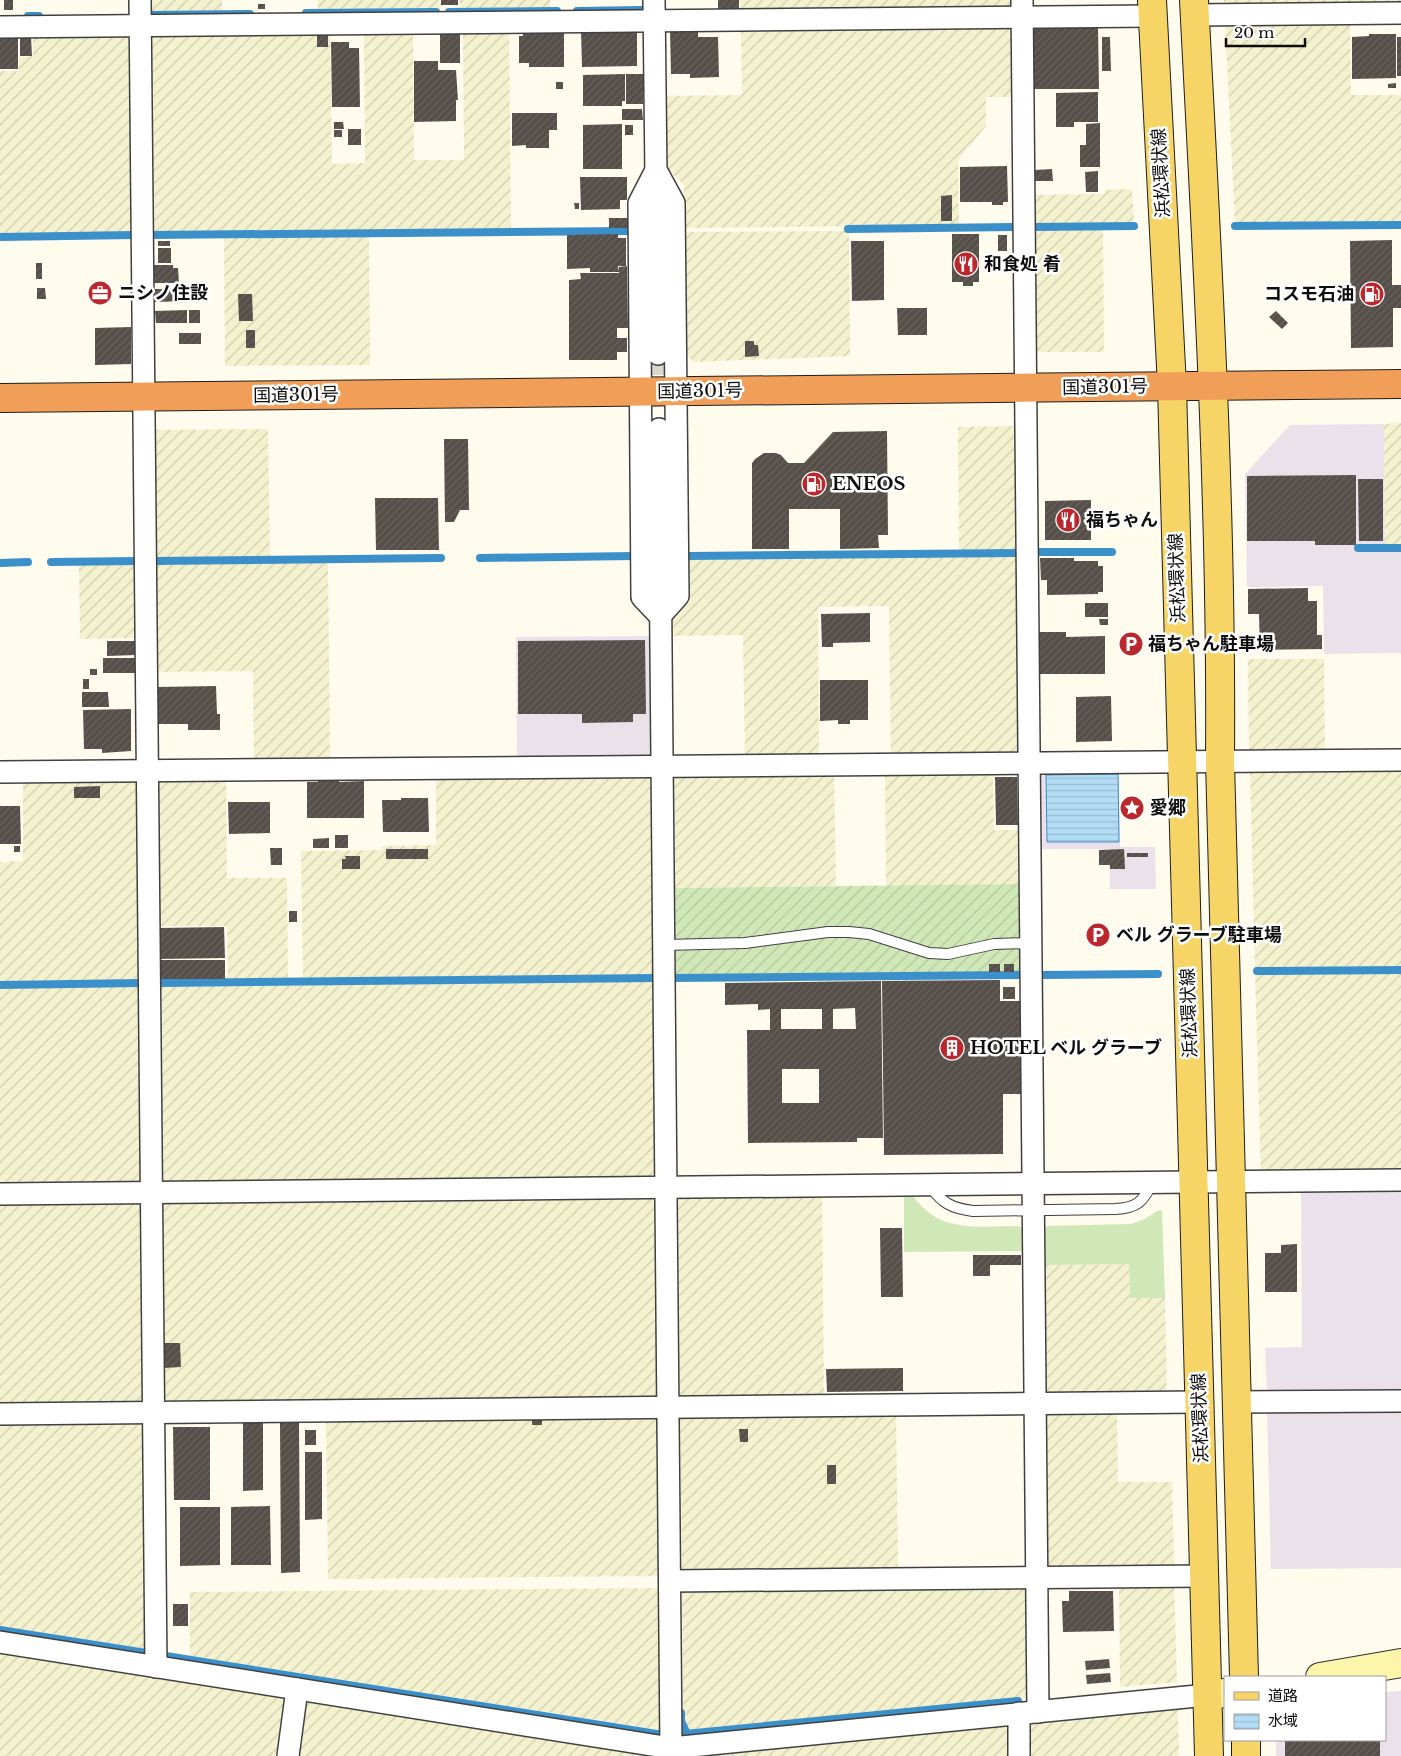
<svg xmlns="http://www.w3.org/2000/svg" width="1401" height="1756" viewBox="0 0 1401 1756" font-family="'Libre Baskerville','Noto Sans JP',serif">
<defs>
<pattern id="farmland-furrows" width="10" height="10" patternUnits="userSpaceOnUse" patternTransform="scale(1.25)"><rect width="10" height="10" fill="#f4f1ce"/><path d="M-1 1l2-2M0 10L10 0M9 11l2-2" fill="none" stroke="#d0cdb0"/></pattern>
<pattern id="garden-furrows" width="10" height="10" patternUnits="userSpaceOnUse" patternTransform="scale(1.25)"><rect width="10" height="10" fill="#d0e8b7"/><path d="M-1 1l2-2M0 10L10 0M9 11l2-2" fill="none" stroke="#b1c69c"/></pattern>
<pattern id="water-rules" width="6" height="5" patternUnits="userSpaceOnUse" patternTransform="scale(1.25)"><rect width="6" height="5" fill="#b3dcf5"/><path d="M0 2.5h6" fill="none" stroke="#99bcd1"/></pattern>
<pattern id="building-hatch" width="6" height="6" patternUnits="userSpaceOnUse" patternTransform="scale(1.25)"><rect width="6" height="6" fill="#554e49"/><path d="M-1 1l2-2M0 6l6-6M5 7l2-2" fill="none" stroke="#68635f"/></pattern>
</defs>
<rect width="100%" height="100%" fill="#fffbed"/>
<g fill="#eae1eb">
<polygon points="1384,424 1385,546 1357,546 1356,550 1401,550 1401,653 1324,654 1323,586 1247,587 1245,474 1290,425"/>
<polygon points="651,636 652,758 517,760 516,637"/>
<polygon points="1043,770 1119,770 1120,847 1155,847 1156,889 1110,889 1109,849 1038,849 1037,776"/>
<polygon points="1401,1188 1401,1392 1267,1393 1265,1348 1302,1347 1301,1189"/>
<polygon points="1401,1409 1401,1568 1271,1569 1267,1410"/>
<polygon points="1401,1691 1401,1756 1276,1756 1276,1740 1385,1740 1385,1692"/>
</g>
<g fill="url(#farmland-furrows)">
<polygon points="148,0 222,0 222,12 148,13"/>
<polygon points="318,0 439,0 440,10 318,11"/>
<polygon points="460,0 550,0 550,9 460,10"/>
<polygon points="740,0 1014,0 1014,9 740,12"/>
<polygon points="1224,0 1401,0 1401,5 1224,6"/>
<polygon points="1350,21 1351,95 1401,95 1401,222 1235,224 1225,22"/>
<polygon points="1014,25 1015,97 986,97 986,126 958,160 959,225 684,228 684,185 666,167 666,96 742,95 741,28"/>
<polygon points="509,30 511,229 150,233 149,34 330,32 332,164 365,163 364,31 413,31 414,160 464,160 463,31"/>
<polygon points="33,34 133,34 135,233 0,234 0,71 19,71 19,57 33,56"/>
<polygon points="1132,189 1134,224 1032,224 1031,195 1104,194 1105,190"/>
<polygon points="1032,229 1103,229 1104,352 1033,352"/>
<polygon points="849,231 850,356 694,362 686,354 684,232"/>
<polygon points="369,235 370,365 225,366 224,237"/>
<polygon points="1401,423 1401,546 1385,546 1384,424"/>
<polygon points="1018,426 1019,550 959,551 958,427"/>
<polygon points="268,429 270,558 154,559 152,430"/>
<polygon points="1019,554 1021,755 891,756 889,606 818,607 819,757 745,758 743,635 672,636 672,617 688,600 688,558"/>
<polygon points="328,561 330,762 254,762 253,671 155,672 154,563"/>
<polygon points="138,563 138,638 80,639 79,564"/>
<polygon points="1248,659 1324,659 1325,752 1249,753"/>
<polygon points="1401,768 1401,967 1255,969 1250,769"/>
<polygon points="993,771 994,830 1022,830 1022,884 886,886 885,772"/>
<polygon points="834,773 836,886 675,888 674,774"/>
<polygon points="652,774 654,977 303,980 301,851 381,850 382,846 436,845 436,776"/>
<polygon points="226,778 227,878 287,878 288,980 228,981 227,926 157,926 156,779"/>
<polygon points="140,779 142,981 0,983 0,862 23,861 23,780"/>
<polygon points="1401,971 1401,1172 1261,1174 1255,973"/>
<polygon points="654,981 656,1180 159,1185 158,985"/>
<polygon points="142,985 144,1185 0,1186 0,987"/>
<polygon points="822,1194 824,1397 680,1398 678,1195"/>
<polygon points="656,1196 658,1398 162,1403 160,1200"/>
<polygon points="144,1200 146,1403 0,1405 0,1202"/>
<polygon points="1129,1264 1130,1298 1165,1298 1167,1394 1043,1395 1042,1265"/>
<polygon points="1117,1411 1118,1482 1172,1482 1174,1565 1045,1566 1043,1412"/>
<polygon points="896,1413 898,1568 682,1570 680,1416"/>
<polygon points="658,1416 660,1576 328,1579 326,1419"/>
<polygon points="146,1420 148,1650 0,1626 0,1422"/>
<polygon points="1174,1582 1177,1682 1120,1687 1119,1583"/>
<polygon points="1029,1584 1030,1697 688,1730 683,1720 682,1587"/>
<polygon points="660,1588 661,1730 190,1656 190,1592"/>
<polygon points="0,1654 288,1699 280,1756 0,1756"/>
<polygon points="303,1702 646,1756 296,1756"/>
<polygon points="1178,1709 1179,1756 1024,1756 1025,1725"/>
<polygon points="1013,1726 1013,1756 711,1756"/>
</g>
<g fill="#d0e8b7">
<path d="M 904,1193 L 910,1193 C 918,1203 927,1213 939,1219 C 963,1230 993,1226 1019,1226 L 1026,1232 L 1026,1251 L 904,1252 Z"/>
<polygon points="1162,1210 1165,1298 1130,1298 1129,1264 1042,1265 1041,1232 1047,1226 1131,1224 1145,1219 1157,1211"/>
</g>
<polygon fill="url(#garden-furrows)" points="1022,884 1023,973 676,976 675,888"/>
<polygon fill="url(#water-rules)" stroke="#3b90ca" points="1118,774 1119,842 1047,842 1046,775"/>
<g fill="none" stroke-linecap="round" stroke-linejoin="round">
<g stroke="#3b90ca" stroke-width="8">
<polyline points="577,11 641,10"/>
<polyline points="449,12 557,11"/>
<polyline points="306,13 436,12"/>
<polyline points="149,15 250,14"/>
<polyline points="28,16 39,16"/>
<polyline points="1235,226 1401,225"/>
<polyline points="1034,227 1134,226"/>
<polyline points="848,229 1014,227"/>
<polyline points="150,235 629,231"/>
<polyline points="0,237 135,235"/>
<polyline points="1358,548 1401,548"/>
<polyline points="1037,552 1112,552"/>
<polyline points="690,556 1017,553"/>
<polyline points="480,558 634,556"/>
<polyline points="154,561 441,558"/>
<polyline points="51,562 138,561"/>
<polyline points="0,563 28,562"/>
<polyline points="1257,971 1401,970"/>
<polyline points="1041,975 1158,974"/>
<polyline points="672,978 1021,975"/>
<polyline points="158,983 654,978"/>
<polyline points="0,985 142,983"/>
<polyline points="0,1630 146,1653"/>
<polyline points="166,1656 657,1734"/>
<polyline points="681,1713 681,1721 687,1734"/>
<polyline points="685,1734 1018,1701"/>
</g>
</g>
<g fill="url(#building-hatch)" fill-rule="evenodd">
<rect x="4" y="0" width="9" height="10"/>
<rect x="441" y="0" width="17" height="5"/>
<rect x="718" y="0" width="21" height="9"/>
<rect x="258" y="4" width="7" height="5"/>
<polygon points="1068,24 1068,28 1098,28 1099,89 1032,89 1031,25"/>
<polygon points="581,30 637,30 637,66 582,67"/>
<polygon points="670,31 698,31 698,37 718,37 719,77 690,78 690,74 671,74"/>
<polygon points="523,32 564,32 564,67 529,67 529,63 519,63 519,36 523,36"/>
<rect x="317" y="33" width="11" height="14"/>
<rect x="440" y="33" width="20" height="30"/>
<polygon points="1369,34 1396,34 1396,78 1352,79 1352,37 1369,36"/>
<rect x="0" y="36" width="18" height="33"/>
<polygon points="20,37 31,37 32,56 20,56"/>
<polygon points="1102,37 1110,37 1111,71 1102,71"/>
<rect x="1397" y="37" width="4" height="39"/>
<polygon points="331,42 349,42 349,48 359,48 360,107 332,107"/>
<polygon points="414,61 438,61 438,70 456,70 458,100 456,100 456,121 414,122"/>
<polygon points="625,74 625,101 622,101 622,106 583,106 583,75"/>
<rect x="626" y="74" width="17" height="30"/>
<rect x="556" y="82" width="7" height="7"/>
<polygon points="1396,83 1396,88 1388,88 1388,84"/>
<polygon points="1098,92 1098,122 1074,122 1074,127 1056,127 1056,93"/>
<polygon points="622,109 642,109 643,120 622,120"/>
<polygon points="512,113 557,113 557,130 549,130 549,148 526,148 526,145 512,146"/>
<polygon points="334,122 343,122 344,129 334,129"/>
<polygon points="1100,123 1100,167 1080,167 1080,145 1086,145 1086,124"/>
<polygon points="622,124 622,169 583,169 583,125"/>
<rect x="625" y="125" width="8" height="10"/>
<rect x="348" y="129" width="13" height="16"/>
<rect x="334" y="130" width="8" height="7"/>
<polygon points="1007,166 1008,202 1003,202 1003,205 992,205 992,202 960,202 960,167"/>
<polygon points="1052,169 1053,181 1035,181 1035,170"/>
<polygon points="1098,171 1098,192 1086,192 1085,172"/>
<polygon points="580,177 627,177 627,200 620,200 620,209 581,210"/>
<polygon points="952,195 952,221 941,221 941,196"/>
<polygon points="574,203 579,203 579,209 575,209"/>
<rect x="609" y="218" width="19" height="10"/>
<polygon points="618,234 618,238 626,238 626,266 618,266 619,272 590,272 590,268 567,269 567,235"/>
<polygon points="952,234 979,234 979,282 973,282 973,286 963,286 963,282 952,282"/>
<rect x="998" y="235" width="9" height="16"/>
<polygon points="1392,240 1392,285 1401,285 1401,308 1393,308 1393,347 1351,348 1350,241"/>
<rect x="158" y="241" width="12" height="5"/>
<polygon points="851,241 884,241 884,300 852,301"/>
<rect x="158" y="248" width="13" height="15"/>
<rect x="36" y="263" width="6" height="16"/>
<polygon points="152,265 173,265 173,268 178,268 179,283 152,283"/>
<polygon points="627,266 628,328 617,328 617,338 627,338 627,352 617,352 617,360 569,360 569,280 581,279 580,273 619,273 619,277 619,267"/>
<polygon points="37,288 45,288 46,299 37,299"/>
<polygon points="154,289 189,289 189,301 154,302"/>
<rect x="93" y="290" width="15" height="7"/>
<polygon points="238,294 252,294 253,321 239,321"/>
<polygon points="897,308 927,308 927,335 898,335"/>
<polygon points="187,310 187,323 156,323 155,311"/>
<rect x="189" y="310" width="11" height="13"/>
<polygon points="1276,311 1288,323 1282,329 1269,317"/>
<polygon points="131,327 131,364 95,365 95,328"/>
<rect x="246" y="330" width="9" height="18"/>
<rect x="179" y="333" width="22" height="11"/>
<polygon points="745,341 754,341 754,345 758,345 759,356 745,357"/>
<polygon points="887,431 888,535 878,535 879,548 840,549 840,509 789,509 789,549 752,549 752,463 755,459 764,453 776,453 781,455 788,463 804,463 833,432"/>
<polygon points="444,439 468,439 469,510 460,510 454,522 445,522"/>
<polygon points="1356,475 1356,545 1315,545 1315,541 1247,541 1247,476"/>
<polygon points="1358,479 1383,479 1383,541 1359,541"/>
<polygon points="375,498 438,498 439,550 376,550"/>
<polygon points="1091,500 1091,540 1045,540 1045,501"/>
<polygon points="1040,558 1074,558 1074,561 1098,561 1098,566 1103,566 1103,592 1098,592 1098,594 1047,595 1047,580 1041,580"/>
<polygon points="1308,588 1308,601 1317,601 1317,635 1322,635 1322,649 1260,650 1259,614 1248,614 1248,589"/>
<rect x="1085" y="603" width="23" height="14"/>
<polygon points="870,613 870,642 833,643 833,647 822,647 821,614"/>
<polygon points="1099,619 1108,619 1108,625 1100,625"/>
<polygon points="1038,632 1066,632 1066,637 1105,636 1105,674 1038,674"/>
<polygon points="645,640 646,714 633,714 633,722 582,723 582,714 518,714 518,641"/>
<polygon points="107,641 135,641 136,655 107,656"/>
<rect x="103" y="658" width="34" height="15"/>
<rect x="90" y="669" width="7" height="6"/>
<rect x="83" y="679" width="6" height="10"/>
<polygon points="820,680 868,680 868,720 850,720 850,724 838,724 838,720 820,721"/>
<polygon points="216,686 217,714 220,714 220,730 188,730 188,724 156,724 156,687"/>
<polygon points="82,692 108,692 109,707 82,707"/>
<polygon points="1111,696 1112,741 1076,742 1076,697"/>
<polygon points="131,709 131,751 102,753 102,749 84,749 83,710"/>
<polygon points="995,777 1017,777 1018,825 996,825"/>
<polygon points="318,778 339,778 339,782 364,781 364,818 307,818 307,782 318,782"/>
<polygon points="100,786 100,798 74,798 74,787"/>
<polygon points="401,798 428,798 429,832 383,832 382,800 401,800"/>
<polygon points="228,802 270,802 270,833 229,834"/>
<polygon points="0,806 20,806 21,844 0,844"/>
<rect x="335" y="835" width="13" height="13"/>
<polygon points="329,838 329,848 313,848 313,839"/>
<rect x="14" y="846" width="6" height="6"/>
<polygon points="270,848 282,848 282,865 271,865"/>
<rect x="386" y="849" width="42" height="10"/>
<polygon points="1124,849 1125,869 1110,869 1110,865 1099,865 1099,850"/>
<rect x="1127" y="853" width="21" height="4"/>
<polygon points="345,856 360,856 360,869 342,869 342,859 346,859"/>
<rect x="289" y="911" width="8" height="11"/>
<polygon points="224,927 225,958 159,959 158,928"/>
<polygon points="160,960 225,960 225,979 161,979"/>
<rect x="989" y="964" width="11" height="8"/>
<rect x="1004" y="964" width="10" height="8"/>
<polygon points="1000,980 1000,1001 1021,1001 1021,1094 1003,1094 1003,1154 884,1155 882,981"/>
<path d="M 881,981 L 883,1138 L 857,1138 L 857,1142 L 748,1143 L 747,1030 L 770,1030 L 770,1009 L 758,1010 L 758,1004 L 725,1005 L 725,983 ZM 855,1008 L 856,1029 L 833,1029 L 833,1009 ZM 781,1009 L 822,1009 L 822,1029 L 781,1029 ZM 782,1069 L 819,1069 L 819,1103 L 782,1103 Z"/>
<rect x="1003" y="987" width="12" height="12"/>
<polygon points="880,1228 902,1228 903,1297 881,1297"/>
<polygon points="1297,1244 1297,1292 1265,1292 1265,1253 1281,1253 1281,1245"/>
<polygon points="973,1255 1021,1255 1021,1265 990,1265 990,1276 973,1276"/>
<polygon points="164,1343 180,1343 181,1367 164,1368"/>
<polygon points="903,1368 903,1391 827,1392 826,1369"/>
<rect x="532" y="1418" width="10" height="7"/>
<polygon points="243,1423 263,1423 263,1490 243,1491"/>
<polygon points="280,1423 299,1423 300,1572 281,1573"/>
<polygon points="173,1427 210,1427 210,1500 174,1500"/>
<polygon points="739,1429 748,1429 748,1442 740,1442"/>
<rect x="305" y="1430" width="11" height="15"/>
<polygon points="305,1452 322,1452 322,1519 305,1520"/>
<rect x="827" y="1465" width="9" height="19"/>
<polygon points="270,1506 271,1565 231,1565 231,1507"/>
<polygon points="180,1507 220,1507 220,1565 180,1566"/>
<polygon points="1069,1591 1113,1591 1114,1631 1063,1632 1062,1601 1069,1601"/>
<rect x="173" y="1604" width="15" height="22"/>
<polygon points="1109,1659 1110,1668 1086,1670 1085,1661"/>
<polygon points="1110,1673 1111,1682 1087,1684 1086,1675"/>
<rect x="1285" y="1740" width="95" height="16"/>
</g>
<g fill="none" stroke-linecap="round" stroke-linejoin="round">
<polyline stroke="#dbd7cb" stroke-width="21" stroke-dasharray="21 11" stroke-linecap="butt" points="658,354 659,429"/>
<defs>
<g id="lane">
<polyline points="664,945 745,943 828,932 849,932 869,934 929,953 948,954 994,944 1031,943"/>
<path d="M 930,1186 C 942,1203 951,1208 973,1211 L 1115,1209 C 1137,1208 1143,1202 1152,1183"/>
</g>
<g id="street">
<polyline points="140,0 156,1667"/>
<polyline points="654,0 658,354"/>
<polyline points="1022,0 1038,1712"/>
<polyline points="1195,15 1401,13"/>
<polyline points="0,27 1153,16"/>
<polygon points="656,170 674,203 678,596 660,616 642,597 639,203"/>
<polyline points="659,429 671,1748"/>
<polyline points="0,772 1401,760"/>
<polyline points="0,1194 1401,1180"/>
<polyline points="1237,1402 1401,1401"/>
<polyline points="0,1414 1199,1402"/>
<polyline points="670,1581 1204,1576"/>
<polyline points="0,1642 671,1748 1207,1695"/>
<polyline points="288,1756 297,1689"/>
<polyline points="1019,1756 1019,1713"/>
</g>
<g id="secondary">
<polyline points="1320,1677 1401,1663"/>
<polyline points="1207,1695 1225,1693"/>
</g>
<g id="primary">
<polyline points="1152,0 1172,386 1209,1756"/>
<path d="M 1194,0 C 1207,254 1222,507 1220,761 L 1244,1677"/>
<polyline points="1246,1740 1246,1756"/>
</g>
<polyline id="highway" points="0,398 1401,384"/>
</defs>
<use href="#lane" stroke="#404040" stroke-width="12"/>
<use href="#street" stroke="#404040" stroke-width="24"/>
<use href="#secondary" stroke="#2f2f2f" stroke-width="30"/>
<use href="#primary" stroke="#1e1e1e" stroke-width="30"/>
<use href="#highway" stroke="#1e1e1e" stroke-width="30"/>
<use href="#lane" stroke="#fff" stroke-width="10"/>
<use href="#street" stroke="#fff" stroke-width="21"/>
<use href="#secondary" stroke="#fdf5a9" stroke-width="28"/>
<use href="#primary" stroke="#f6d466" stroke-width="28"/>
<use href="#highway" stroke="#f19f58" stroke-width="28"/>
</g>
<defs>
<symbol id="restaurant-disc" viewBox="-11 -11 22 22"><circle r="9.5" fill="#ba282d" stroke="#fff"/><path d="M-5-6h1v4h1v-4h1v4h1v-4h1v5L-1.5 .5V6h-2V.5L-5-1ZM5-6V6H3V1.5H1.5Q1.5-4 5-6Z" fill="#fff"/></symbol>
<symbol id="office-disc" viewBox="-11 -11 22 22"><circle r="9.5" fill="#ba282d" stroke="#fff"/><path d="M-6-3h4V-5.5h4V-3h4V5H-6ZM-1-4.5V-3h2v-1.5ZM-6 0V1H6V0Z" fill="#fff"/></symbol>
<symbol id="fuel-disc" viewBox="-11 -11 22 22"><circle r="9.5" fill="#ba282d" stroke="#fff"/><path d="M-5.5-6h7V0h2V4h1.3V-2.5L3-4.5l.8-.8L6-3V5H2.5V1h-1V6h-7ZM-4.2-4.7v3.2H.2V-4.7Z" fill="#fff"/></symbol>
<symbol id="parking-disc" viewBox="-11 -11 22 22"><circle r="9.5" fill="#ba282d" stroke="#fff"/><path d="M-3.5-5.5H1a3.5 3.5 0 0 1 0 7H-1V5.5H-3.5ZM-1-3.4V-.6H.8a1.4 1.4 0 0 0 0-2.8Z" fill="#fff"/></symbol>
<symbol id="sight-disc" viewBox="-11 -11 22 22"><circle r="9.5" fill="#ba282d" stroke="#fff"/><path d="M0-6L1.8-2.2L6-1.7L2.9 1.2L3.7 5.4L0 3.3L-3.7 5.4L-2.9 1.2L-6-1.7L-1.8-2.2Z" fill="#fff"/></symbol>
<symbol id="building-disc" viewBox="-11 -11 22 22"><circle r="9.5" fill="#ba282d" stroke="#fff"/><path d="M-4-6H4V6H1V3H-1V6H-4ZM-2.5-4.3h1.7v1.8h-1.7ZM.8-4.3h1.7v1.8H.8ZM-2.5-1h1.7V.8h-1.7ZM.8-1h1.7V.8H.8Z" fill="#fff"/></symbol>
</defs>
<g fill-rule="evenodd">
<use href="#restaurant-disc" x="952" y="250" width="28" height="28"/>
<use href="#office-disc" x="86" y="279" width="28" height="28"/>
<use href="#fuel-disc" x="1358" y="280" width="28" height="28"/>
<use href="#fuel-disc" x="800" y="470" width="28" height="28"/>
<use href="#restaurant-disc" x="1054" y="506" width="28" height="28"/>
<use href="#parking-disc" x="1117" y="630" width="28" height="28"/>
<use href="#sight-disc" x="1118" y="794" width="28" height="28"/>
<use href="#parking-disc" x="1084" y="921" width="28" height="28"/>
<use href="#building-disc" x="938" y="1034" width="28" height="28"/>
</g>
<g text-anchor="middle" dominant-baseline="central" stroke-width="5" stroke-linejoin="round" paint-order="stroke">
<g font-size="18" fill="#0d0d0d" stroke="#fff">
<text transform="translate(1161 173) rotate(-93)">浜松環状線</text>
<text transform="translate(1105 387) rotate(-1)">国道301号</text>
<text transform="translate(700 391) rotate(-1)">国道301号</text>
<text transform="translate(296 395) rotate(-1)">国道301号</text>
<text transform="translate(1177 578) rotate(-92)">浜松環状線</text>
<text transform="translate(1189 1013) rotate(-92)">浜松環状線</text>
<text transform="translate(1200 1418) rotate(-92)">浜松環状線</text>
</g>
<g font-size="18" font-weight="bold" fill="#0d0d0d" stroke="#fff" text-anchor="start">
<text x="984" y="264">和食処 肴</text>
<text x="118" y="293">ニシノ住設</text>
<text x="1354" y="294" text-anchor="end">コスモ石油</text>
<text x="832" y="484">ENEOS</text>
<text x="1086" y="520">福ちゃん</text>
<text x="1148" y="644">福ちゃん駐車場</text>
<text x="1150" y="808">愛郷</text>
<text x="1116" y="935">ベル グラーブ駐車場</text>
<text x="970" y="1048">HOTEL ベル グラーブ</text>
</g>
</g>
<rect x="1224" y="1676" width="162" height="65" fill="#ffffff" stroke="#9e9e9e"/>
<rect x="1234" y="1692" width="25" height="8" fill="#f6d466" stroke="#9e9e9e"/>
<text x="1268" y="1701" font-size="15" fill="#0d0d0d">道路</text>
<rect x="1234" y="1714" width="25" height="15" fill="url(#water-rules)" stroke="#9e9e9e"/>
<text x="1268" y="1726" font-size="15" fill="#0d0d0d">水域</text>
<path d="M1226 38v8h79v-8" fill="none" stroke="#0d0d0d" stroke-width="2.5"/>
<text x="1234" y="38" font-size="15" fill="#0d0d0d" stroke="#ffffff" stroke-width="4" paint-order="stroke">20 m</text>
</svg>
